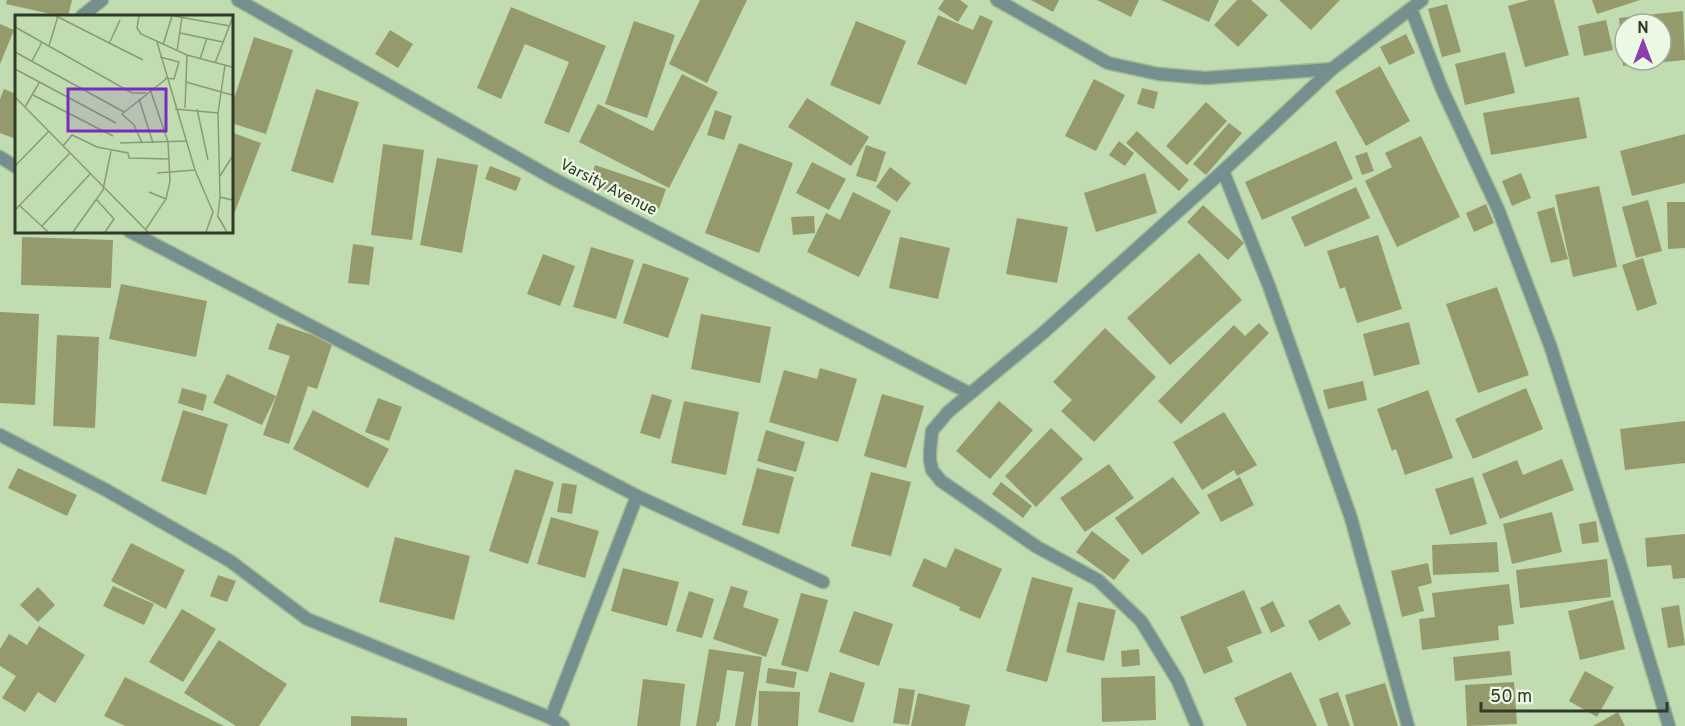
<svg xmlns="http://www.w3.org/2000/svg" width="1685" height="726" viewBox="0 0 1685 726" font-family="Overpass,sans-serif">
<rect width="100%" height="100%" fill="#c1dcb1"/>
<g fill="#959a6c" fill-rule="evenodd">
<polygon points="7,0 72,0 68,16 60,16 6,4"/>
<polygon points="700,0 747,0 707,83 669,64"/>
<polygon points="944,0 960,0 968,6 958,22 938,9"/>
<polygon points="1031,0 1059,0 1053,12"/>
<polygon points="1097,0 1139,0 1131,17"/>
<polygon points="1161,0 1219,0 1209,22"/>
<polygon points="1237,0 1251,0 1268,15 1238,47 1214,25"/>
<polygon points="1279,0 1340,0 1311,30"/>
<polygon points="1529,0 1554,0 1569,55 1525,67 1508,6"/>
<polygon points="1592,0 1640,0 1597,14"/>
<polygon points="1447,4 1461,52 1442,57 1428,9"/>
<polygon points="511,7 606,46 569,133 544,123 569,62 525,44 501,99 477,88"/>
<path d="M 1683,11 L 1685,60 L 1623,66 L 1619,18 ZM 1625,24 L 1661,24 L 1661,60 L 1625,60 Z"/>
<polygon points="938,15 973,30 980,15 993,21 966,85 917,64"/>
<polygon points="1606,20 1613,50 1584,56 1578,26"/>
<polygon points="634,21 675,35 647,118 605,104"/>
<polygon points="856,21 906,41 880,105 830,85"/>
<polygon points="0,24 14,30 0,64"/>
<polygon points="390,30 413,44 398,68 375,54"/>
<polygon points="1406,34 1415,53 1389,65 1380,47"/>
<polygon points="254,37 293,50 266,134 231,123 231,108"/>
<polygon points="1505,52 1515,93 1465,105 1455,64"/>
<polygon points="1380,66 1410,121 1366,146 1335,91"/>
<polygon points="682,74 718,92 669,188 579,142 598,104 653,131"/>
<polygon points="1094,79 1125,95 1096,151 1065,136"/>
<polygon points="1142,88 1158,92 1154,109 1137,104"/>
<polygon points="4,89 16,94 16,139 0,133 0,99"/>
<polygon points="316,89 359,102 333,183 291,171"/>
<polygon points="1579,97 1587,138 1491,155 1483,113"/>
<polygon points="807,98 869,137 851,166 788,127"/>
<polygon points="1206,102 1227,121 1187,165 1166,146"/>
<polygon points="715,110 732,116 724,140 707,135"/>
<polygon points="1229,123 1242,133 1206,175 1193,164"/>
<polygon points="1137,131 1189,180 1179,191 1126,143"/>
<polygon points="231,132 261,143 231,222"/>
<polygon points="1685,134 1685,183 1632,196 1620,151"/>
<polygon points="1421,136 1460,217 1397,247 1365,181 1392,167 1385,153"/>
<polygon points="1119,141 1134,153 1125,166 1109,155"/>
<polygon points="1336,141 1353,179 1262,220 1245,182"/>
<polygon points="739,143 793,163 759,253 705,233"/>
<polygon points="383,144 424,150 412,240 371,235"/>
<polygon points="866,145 886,152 876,182 856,176"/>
<polygon points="1367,152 1374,171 1362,175 1355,156"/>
<polygon points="437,158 478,165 462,253 420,245"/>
<polygon points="812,162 846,179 829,210 796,193"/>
<polygon points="595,165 666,189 659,209 589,184"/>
<polygon points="490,166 521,178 516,191 485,179"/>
<polygon points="890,167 911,183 897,202 876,187"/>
<polygon points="1145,173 1157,213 1096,232 1084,193"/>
<polygon points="1521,173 1531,198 1512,206 1502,181"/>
<polygon points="1599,186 1617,267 1573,277 1555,195"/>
<polygon points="1356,187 1370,218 1305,247 1291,217"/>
<polygon points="853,192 891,211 859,277 807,252 826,213 840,220"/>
<polygon points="1648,200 1662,251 1636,258 1622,207"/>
<polygon points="1667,202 1685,202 1685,248 1668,249"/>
<polygon points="1486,204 1494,223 1474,232 1466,213"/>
<polygon points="1203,205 1244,243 1228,260 1187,222"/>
<polygon points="1554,207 1568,259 1551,263 1537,212"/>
<polygon points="814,216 815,233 793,235 791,217"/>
<polygon points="1017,218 1068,227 1057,283 1006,274"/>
<polygon points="1378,235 1402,309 1357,323 1345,287 1340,289 1327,251"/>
<polygon points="22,237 113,240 111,288 21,285"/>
<polygon points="900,237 950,248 938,299 889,288"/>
<polygon points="353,244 374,247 369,285 348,283"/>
<polygon points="591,247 634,260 616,319 573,307"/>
<polygon points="1199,253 1242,300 1170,365 1127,318"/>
<polygon points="543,254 575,266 560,306 527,294"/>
<polygon points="1643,258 1657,304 1637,311 1622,265"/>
<polygon points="643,263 689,278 668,338 623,323"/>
<polygon points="121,284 207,301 196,357 109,339"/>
<polygon points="1497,287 1529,375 1478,393 1446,304"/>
<polygon points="0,312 39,314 35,405 0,403"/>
<polygon points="701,314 771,327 760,383 691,369"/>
<polygon points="1409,322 1420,364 1374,376 1363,334"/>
<polygon points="277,323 333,342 317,389 308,386 289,444 263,435 290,356 268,349"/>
<polygon points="1259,323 1269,333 1181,424 1158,401 1234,325 1245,336"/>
<polygon points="1105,328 1156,377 1094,442 1061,411 1072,400 1053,382"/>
<polygon points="57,335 99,337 95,428 53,426"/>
<polygon points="820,368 857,379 838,442 769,422 784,370 817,379"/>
<polygon points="227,374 276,396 262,425 213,403"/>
<polygon points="1363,381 1367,400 1328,409 1323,390"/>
<polygon points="182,388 207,395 203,411 178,403"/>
<polygon points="1526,388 1543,429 1473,459 1455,419"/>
<polygon points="1428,390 1453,458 1405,475 1396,449 1392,451 1377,409"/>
<polygon points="652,394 672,400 660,439 640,433"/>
<polygon points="882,394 924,406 906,468 864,456"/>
<polygon points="378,398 402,407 389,441 365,432"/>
<polygon points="684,401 739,412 726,475 671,463"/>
<polygon points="999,401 1033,430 990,479 956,451"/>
<polygon points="183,410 228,424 206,495 161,481"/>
<polygon points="313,410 389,449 368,488 293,449"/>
<polygon points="1224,412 1257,465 1237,476 1234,470 1202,490 1173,442"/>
<polygon points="1685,421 1685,463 1625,470 1620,429"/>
<polygon points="1051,428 1083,459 1036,507 1005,476"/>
<polygon points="766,430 805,442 796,472 757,461"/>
<polygon points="1562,459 1574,490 1500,519 1482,474 1517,460 1523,475"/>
<polygon points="1109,464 1134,498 1085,532 1060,498"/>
<polygon points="18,468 77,495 67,516 8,488"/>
<polygon points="757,468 794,477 779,534 742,525"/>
<polygon points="515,469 554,482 528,564 489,551"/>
<polygon points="871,472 911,482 891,556 851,546"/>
<polygon points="1173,477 1200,513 1142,555 1115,518"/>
<polygon points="1240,477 1254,505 1221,522 1207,495"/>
<polygon points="1473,477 1487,524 1450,535 1435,489"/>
<polygon points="1001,482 1032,506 1023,518 992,494"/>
<polygon points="562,483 577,485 572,514 557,512"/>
<polygon points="1552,512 1562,552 1512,564 1503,524"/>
<polygon points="551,517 599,531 585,578 537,564"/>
<polygon points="1596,521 1599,542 1582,544 1579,524"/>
<polygon points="1092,531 1130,560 1114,580 1076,552"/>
<polygon points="1685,534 1685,578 1673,579 1671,565 1647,567 1645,538"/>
<polygon points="395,537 470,556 454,620 379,602"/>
<polygon points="1497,542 1499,572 1433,575 1432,545"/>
<polygon points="131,543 185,570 166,609 111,581"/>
<polygon points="955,548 1002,569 980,619 959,610 960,607 912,586 924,558 946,568"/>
<polygon points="1607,559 1611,597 1520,608 1516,570"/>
<polygon points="1428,563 1432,583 1418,587 1424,611 1402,617 1391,571"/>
<polygon points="623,568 679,582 667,626 611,611"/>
<polygon points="218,575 236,581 227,602 210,596"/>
<polygon points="1032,577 1073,588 1047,682 1006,671"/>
<polygon points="1509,584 1514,624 1498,626 1499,640 1422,650 1419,619 1435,617 1432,593"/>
<polygon points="113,586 154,604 144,625 103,606"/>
<polygon points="731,586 748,591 743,607 779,619 766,657 713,639"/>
<polygon points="38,587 55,605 38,622 20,605"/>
<polygon points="1244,590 1262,633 1227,647 1233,662 1204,674 1180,617"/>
<polygon points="689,591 714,599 702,638 676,631"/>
<polygon points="801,593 828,600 808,672 781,665"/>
<polygon points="1613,600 1625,649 1580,660 1568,611"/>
<polygon points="1273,601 1285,626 1271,633 1260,608"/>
<polygon points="1078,602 1116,610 1104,661 1066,652"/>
<polygon points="1339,604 1351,624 1319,641 1308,621"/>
<polygon points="1679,605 1685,645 1668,648 1661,608"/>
<polygon points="182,609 216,629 183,682 149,662"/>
<polygon points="854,611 893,624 879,666 839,652"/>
<polygon points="39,626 85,655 55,703 38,692 25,712 2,698 16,676 0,666 0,649 9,634 27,645"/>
<polygon points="219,640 287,684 259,726 236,726 184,693"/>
<polygon points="709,649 762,657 751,726 735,726 744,672 727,670 719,722 717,722 716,726 696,726"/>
<polygon points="1139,649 1140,665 1122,667 1121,651"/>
<polygon points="1510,651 1512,675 1455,681 1453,657"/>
<polygon points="768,668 797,672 794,688 766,683"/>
<polygon points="1585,671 1614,687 1597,717 1569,701"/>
<polygon points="830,672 865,683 853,723 818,712"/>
<polygon points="1291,672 1317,726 1247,726 1234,698"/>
<polygon points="1155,676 1156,720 1102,722 1101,678"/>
<polygon points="125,677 224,726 125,726 104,716"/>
<polygon points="643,679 685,684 680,726 637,726"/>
<polygon points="1514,682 1517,724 1467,726 1465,685"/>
<polygon points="1385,683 1398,726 1354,726 1345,695"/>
<polygon points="899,688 915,690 909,725 893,723"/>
<polygon points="759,691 800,692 798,726 758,726"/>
<polygon points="1338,692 1350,726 1328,726 1319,699"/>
<polygon points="918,693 970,705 965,726 911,726"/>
<polygon points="1618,712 1625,726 1593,726"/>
<polygon points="351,716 407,718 407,726 351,726"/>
</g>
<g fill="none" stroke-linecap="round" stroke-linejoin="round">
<defs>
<g id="street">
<polyline points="238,0 554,179 969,393"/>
<polyline points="997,0 1108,63 1158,74 1205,78 1332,69"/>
<polyline points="1411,9 1442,89 1498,209 1550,345 1619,560 1669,726"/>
<polyline points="82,16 102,0"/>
<polyline points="0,157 16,167"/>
<polyline points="1223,171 1269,286 1351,518 1408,726"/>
<polyline points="129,231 637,496 823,582"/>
<polyline points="0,435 106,490 230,561 307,619 551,718 563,726"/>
<polyline points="551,718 637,496"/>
<polyline points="1197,726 1178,681 1141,621 1098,580 1037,547 941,481 932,470 930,460 930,451 932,431 948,412 1043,333 1223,171 1332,69 1422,0"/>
</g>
</defs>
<use href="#street" stroke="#a1b893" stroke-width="15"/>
<use href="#street" stroke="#758e8e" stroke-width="12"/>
</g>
<g text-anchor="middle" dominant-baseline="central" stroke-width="4.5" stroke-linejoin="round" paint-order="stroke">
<g font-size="16" fill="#2f3a29" stroke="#ebf8e3">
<text transform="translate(608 188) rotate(27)">Varsity Avenue</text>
</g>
</g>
<g transform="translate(15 15)">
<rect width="218" height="218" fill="#c1dcb1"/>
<path fill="none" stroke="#879b7b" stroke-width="1.5" d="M 41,1 L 128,45M 124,1 L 122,13 L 126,19 L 172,40 L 217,52M 159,1 L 215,11M 0,12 L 117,78 L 131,78M 165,18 L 208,27M 142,27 L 180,155 L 198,197 L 191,217M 94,29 L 105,5M 148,30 L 157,1M 34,31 L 43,1M 162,36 L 167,2M 0,37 L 109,97M 145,42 L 164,47 L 159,64 L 150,63M 185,44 L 192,23M 17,46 L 27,27M 200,48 L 217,4M 0,54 L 101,108M 171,67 L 217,80M 18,80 L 98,121M 0,82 L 133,217M 124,84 L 138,128M 10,92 L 24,68M 170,93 L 172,40M 160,94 L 203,98M 182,94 L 193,145M 105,128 L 171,126M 127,128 L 119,110 L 107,99 L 151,64M 48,131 L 57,120 L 82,132 L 113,138 L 114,143 L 155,144M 0,151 L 34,116M 142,158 L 180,155M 205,161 L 217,142M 134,177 L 151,184M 205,182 L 203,98 L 210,50M 81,184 L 99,204 L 90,217M 4,190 L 33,217M 0,195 L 55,138M 202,200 L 212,217M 203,200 L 205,182 L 217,185M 27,211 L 75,159M 131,214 L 151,184 L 155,166 L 153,127 L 135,74M 58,217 L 88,175 L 96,136"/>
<path fill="#7b2cbf" fill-opacity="0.15" stroke="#7b2cbf" stroke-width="3" d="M 53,74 L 151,74 L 151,116 L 53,116 Z"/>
<rect width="218" height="218" fill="none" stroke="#2f3a29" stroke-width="3"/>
</g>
<g transform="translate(1643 42)"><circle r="28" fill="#ebf8e3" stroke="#a0ac99" stroke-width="1.5"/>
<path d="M0-4.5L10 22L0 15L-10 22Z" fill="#8c3dae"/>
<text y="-9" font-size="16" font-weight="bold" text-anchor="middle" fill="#2f3a29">N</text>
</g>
<path d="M1481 702v9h186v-9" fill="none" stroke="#2f3a29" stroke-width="3"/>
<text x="1490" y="702" font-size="18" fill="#2f3a29" stroke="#ebf8e3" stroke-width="4.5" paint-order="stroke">50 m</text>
</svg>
